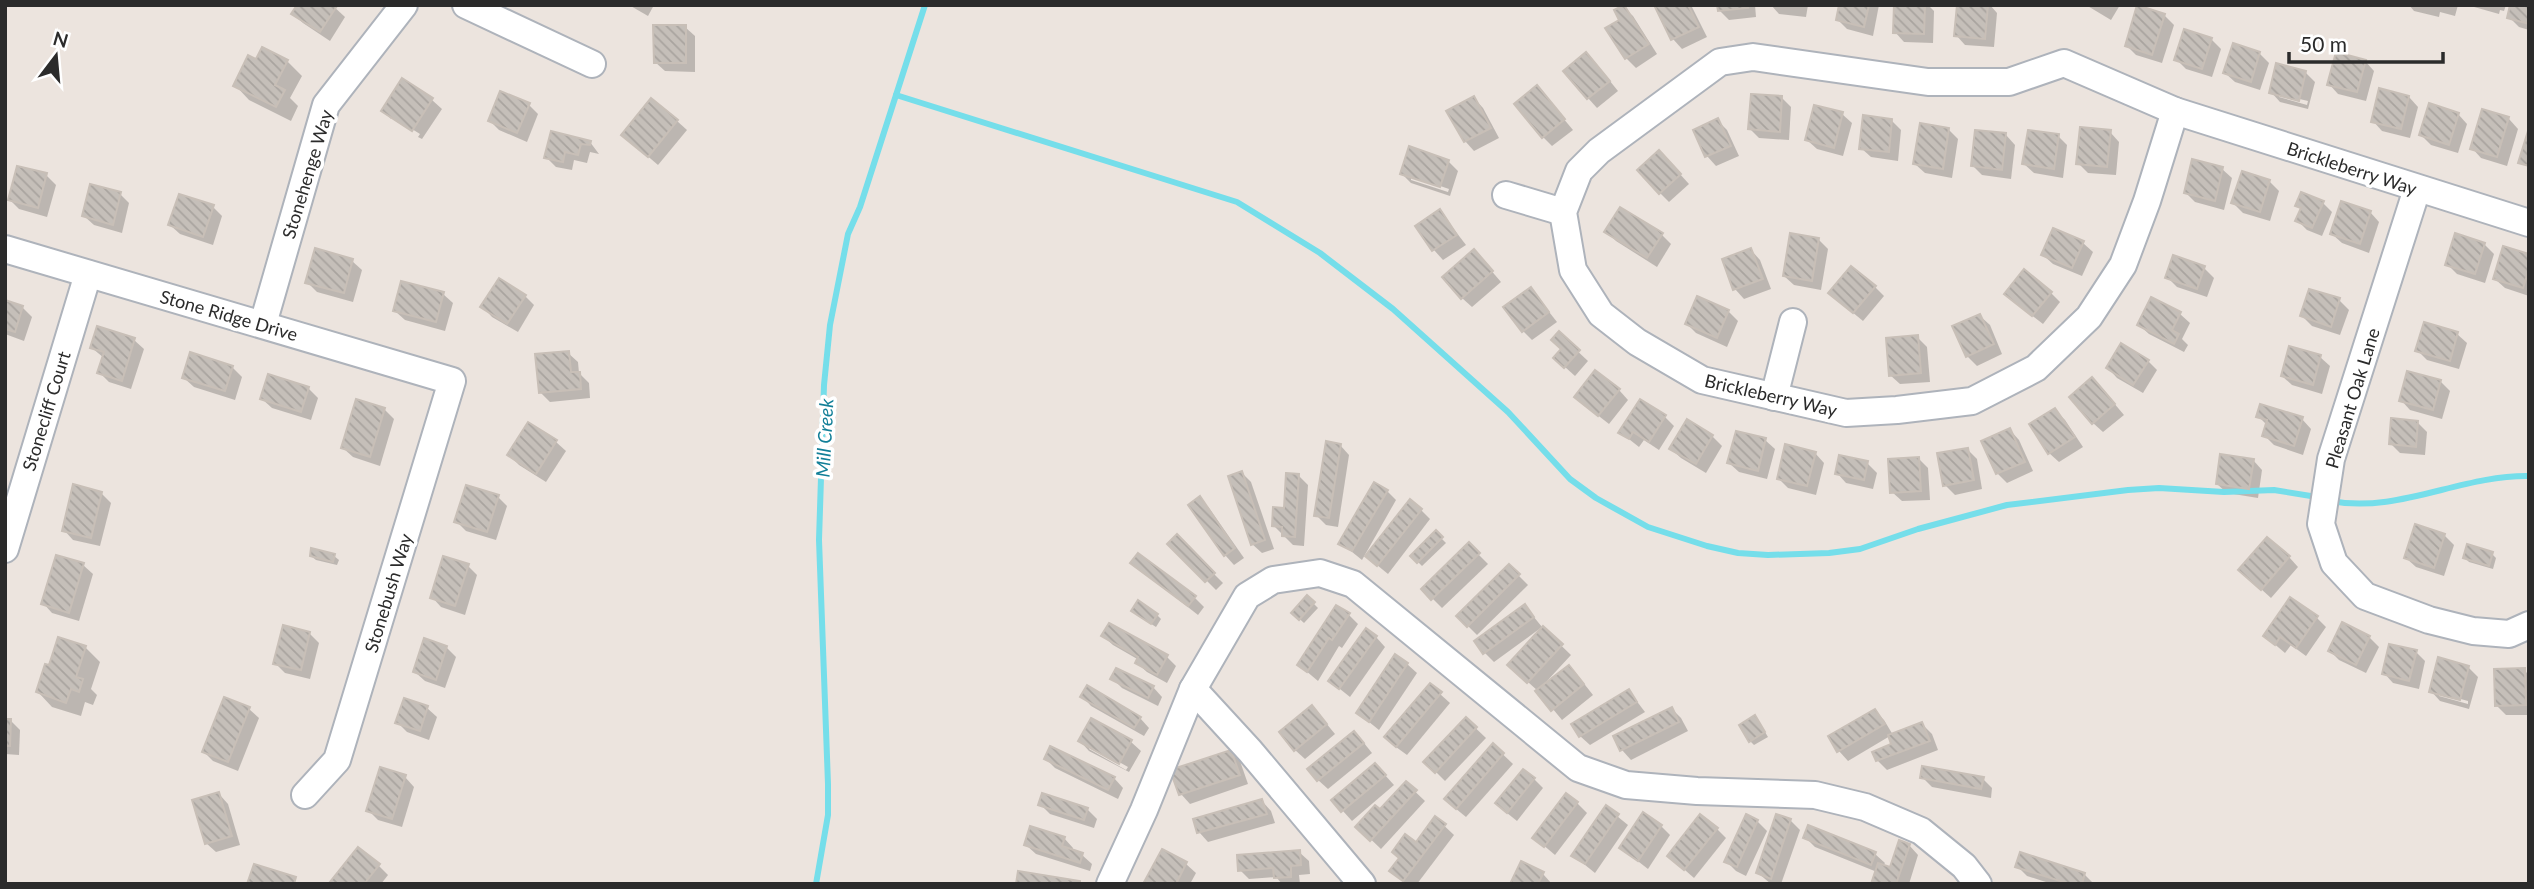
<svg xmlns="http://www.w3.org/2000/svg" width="2534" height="889" viewBox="0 0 2534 889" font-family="Lato,sans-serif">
<defs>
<pattern id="building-back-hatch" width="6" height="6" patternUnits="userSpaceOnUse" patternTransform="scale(1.75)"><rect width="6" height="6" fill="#c5bfb9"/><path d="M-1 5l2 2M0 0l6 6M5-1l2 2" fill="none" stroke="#a9a49f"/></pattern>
</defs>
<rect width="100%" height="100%" fill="#ece4de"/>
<g fill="#0003" fill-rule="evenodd">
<polygon points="332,5 345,17 330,41 303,23 293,14"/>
<polygon points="629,5 654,5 648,16"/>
<polygon points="1661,5 1691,5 1707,37 1682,49 1673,39 1657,7"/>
<polygon points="1719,5 1755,5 1756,17 1729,20 1719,10"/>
<polygon points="1771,5 1808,5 1806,17 1779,14"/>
<polygon points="1841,5 1879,5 1873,36 1847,29 1838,20"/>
<polygon points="1895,5 1928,5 1934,11 1933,43 1904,42 1895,32"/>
<polygon points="1958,5 1990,5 1997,13 1994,47 1965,45 1956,35"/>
<polygon points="2086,5 2120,5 2111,20"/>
<polygon points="2409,5 2458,5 2455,16 2440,12 2439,17 2414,11"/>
<polygon points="2467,5 2506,5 2504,11 2500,10 2499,14"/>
<polygon points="2529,5 2529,30 2519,27 2509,17"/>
<polygon points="1623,7 1633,16 1657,54 1636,68 1626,58 1622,20"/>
<polygon points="2164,15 2174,25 2162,63 2136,55 2127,46"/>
<polygon points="685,27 695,36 695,72 665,71 655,62"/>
<polygon points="2211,39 2221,49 2212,77 2186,69 2176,59"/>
<polygon points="2234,45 2260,54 2269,63 2260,90 2235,82 2225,73"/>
<polygon points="287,61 302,76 290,98 298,106 291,121 249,100 235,85 256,62"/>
<polygon points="2365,61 2374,71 2366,101 2338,94 2329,84"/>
<polygon points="1596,64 1618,91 1597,108 1588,98"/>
<path d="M 2306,73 L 2315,82 L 2308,109 L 2280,102 L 2271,92 ZM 2279,94 L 2308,101 L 2307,105 L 2279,97 Z"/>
<polygon points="403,80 432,100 442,109 422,139 418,137 420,134 391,116 391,119 383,110"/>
<polygon points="1537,87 1573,130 1552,146 1543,137"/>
<polygon points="2409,97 2418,107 2410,138 2382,131 2373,121"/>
<polygon points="1474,98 1483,108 1499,138 1474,151 1465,141"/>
<polygon points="1782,98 1791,107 1789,140 1759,138 1750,129"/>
<polygon points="529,105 538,114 527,142 499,130 490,121"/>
<polygon points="2483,111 2509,119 2518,129 2507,166 2481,158 2472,148"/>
<polygon points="1842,114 1852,123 1843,156 1817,149 1807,140"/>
<polygon points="2458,114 2467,124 2458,153 2431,145 2421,135"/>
<polygon points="1891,120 1901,130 1898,161 1871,157 1861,148"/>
<polygon points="677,121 687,130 658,165 623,135"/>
<polygon points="1718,121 1727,130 1739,156 1716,166 1707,156 1695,130"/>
<polygon points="1949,130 1958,139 1952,178 1925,173 1915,164"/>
<polygon points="2110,132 2119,142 2116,175 2088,173 2078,163"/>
<polygon points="552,134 590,142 599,154 590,152 587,163 574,160 572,170 556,167 546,157"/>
<polygon points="2006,135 2015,145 2011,179 1982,175 1973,166"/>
<polygon points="2058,136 2067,145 2063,178 2034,173 2024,164"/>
<path d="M 1448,161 L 1458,171 L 1450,196 L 1411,183 L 1402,174 ZM 1411,176 L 1449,189 L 1448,192 L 1411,180 Z"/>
<polygon points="1668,161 1689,184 1669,202 1660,193"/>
<polygon points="2222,169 2232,178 2224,210 2195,202 2186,193"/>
<polygon points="46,175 56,185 47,217 19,209 10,200"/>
<polygon points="2269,181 2279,191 2270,221 2243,213 2233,203"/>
<polygon points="120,194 129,203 122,233 94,225 84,216"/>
<polygon points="2323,203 2332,212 2322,236 2307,230 2297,220 2302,210 2297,206"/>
<polygon points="213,207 222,216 213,245 180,234 170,225"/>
<polygon points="1440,211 1466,245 1443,260 1434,250 1418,226"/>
<polygon points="2370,212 2379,222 2369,253 2342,243 2332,234"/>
<polygon points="1607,232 1662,235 1671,244 1657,267 1616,241"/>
<polygon points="1818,239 1828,249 1821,290 1794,285 1784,276"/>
<polygon points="2083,243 2093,252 2082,276 2053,264 2043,255"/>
<polygon points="2484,244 2494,254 2485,283 2457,274 2447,264"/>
<polygon points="1751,250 1760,260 1771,289 1744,299 1735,289"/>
<polygon points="2529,256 2529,296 2505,288 2495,279"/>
<polygon points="352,261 362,270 353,302 317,292 307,282"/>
<polygon points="1483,261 1501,282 1472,307 1462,298"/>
<polygon points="2204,268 2214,278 2207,297 2177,287 2167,277"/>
<polygon points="1875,287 1884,296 1863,321 1840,302"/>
<polygon points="1531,289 1557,322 1532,340 1523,331"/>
<polygon points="2051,293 2060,302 2043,324 2016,303"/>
<polygon points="443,294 453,303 445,331 405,320 395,311"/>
<polygon points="525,296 534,305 518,332 492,317 483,307"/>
<polygon points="2339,300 2349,310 2340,335 2312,326 2302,316"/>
<polygon points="5,302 22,307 32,317 24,341 5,334"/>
<polygon points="1728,311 1738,321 1727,347 1696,333 1687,324"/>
<polygon points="2180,314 2190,323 2182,339 2188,345 2184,352 2149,334 2139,325"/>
<polygon points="1980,316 1990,325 2002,354 1977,366 1967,356"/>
<polygon points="1559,334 1588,361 1575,376 1565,367"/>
<polygon points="2457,334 2467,343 2459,369 2427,360 2417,350"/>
<polygon points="1917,337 1927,347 1930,382 1900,384 1890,375"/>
<polygon points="134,340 144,349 131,389 109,382 99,372 104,358 92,348"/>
<polygon points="568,353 578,362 579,373 589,383 590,398 550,402 540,392"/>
<polygon points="2320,357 2330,366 2322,394 2292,385 2282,376"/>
<polygon points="2148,361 2157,370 2143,393 2117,378 2108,368"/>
<polygon points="232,367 242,377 235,400 194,387 184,378"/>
<polygon points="2440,381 2450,391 2442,419 2410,410 2401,400"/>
<polygon points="308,388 318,398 311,420 272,408 262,399"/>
<polygon points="2102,389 2124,415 2103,432 2093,423"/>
<polygon points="1619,390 1628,400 1609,424 1586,406"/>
<polygon points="384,409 394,419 380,466 353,457 343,448"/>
<polygon points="2055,410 2065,420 2083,447 2059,462 2049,453"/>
<polygon points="2258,416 2302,419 2311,429 2303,455 2274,445 2264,435 2267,425"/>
<polygon points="1665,417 1674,426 1659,450 1644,440 1639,447 1620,432"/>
<polygon points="1687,421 1712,436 1722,446 1706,473 1681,458 1671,449"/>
<polygon points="2417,422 2427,432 2425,455 2400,453 2391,444"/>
<polygon points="529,424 556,442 566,451 546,482 519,465 509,455"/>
<polygon points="2010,430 2019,440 2033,471 2007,483 1997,473"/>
<polygon points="1765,440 1775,449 1767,479 1739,472 1729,463"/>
<polygon points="1340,445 1349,455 1338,527 1326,525 1316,515"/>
<polygon points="1967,449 1977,459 1982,489 1955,495 1945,485"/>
<polygon points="1815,453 1824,463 1816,495 1788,488 1778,478"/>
<polygon points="1919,459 1928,468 1930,500 1902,501 1892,492"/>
<polygon points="2253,460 2262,470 2258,498 2227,493 2217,484"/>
<polygon points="1867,463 1877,473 1873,489 1846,483 1837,473"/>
<polygon points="1242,473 1251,482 1274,549 1262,553 1252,544"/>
<polygon points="1299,476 1308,485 1304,546 1293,545 1274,526 1285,510"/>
<polygon points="1387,491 1396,500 1362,560 1341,543"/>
<polygon points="101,493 111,503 100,546 73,540 64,530"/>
<polygon points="498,497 507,506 496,540 466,531 456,521"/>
<polygon points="1200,499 1209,508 1244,558 1234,565 1225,555"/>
<polygon points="1421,510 1430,519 1388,574 1377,565"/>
<polygon points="1436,533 1446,543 1422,566 1412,556"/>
<polygon points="2444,535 2454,545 2444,576 2416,567 2406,558"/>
<polygon points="1177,537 1223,583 1216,590 1170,544"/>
<polygon points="1469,545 1488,564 1442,608 1423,589"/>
<polygon points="2492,554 2496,558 2493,569 2469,562 2465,558"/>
<polygon points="311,556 334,556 339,560 337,565 316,560"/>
<polygon points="2289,557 2298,567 2271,598 2250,579"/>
<polygon points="1132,563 1194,597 1204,607 1198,615"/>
<polygon points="83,565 93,574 79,621 52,613 43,603"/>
<polygon points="468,566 477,575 465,615 441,607 432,597"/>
<polygon points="1509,566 1528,585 1477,635 1458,616"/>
<polygon points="1307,597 1318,608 1304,623 1293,613"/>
<polygon points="1525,606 1542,627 1571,655 1546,682 1548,683 1578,676 1593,695 1562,720 1538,691 1519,674 1542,627 1494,662 1484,652"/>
<polygon points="1137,615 1157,615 1161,619 1156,627"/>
<polygon points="1349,615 1358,624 1342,648 1339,646 1318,681 1299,665"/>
<polygon points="2317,618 2326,627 2306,656 2291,645 2285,653 2265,636"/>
<polygon points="309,633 319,643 310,679 285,673 275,663"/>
<polygon points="1103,636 1167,657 1176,666 1167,683 1147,672 1137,663 1139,660 1113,645"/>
<polygon points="1376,637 1385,647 1350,697 1330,681"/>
<polygon points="2369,637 2379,647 2366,673 2339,660 2330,651"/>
<polygon points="85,647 100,662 91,689 97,695 93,705 85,702 81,716 52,707 38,692 50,667"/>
<polygon points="446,647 456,657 445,688 425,681 415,672"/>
<polygon points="2416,652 2425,661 2419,689 2393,683 2384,673"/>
<polygon points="1407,664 1417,673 1379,730 1358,713"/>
<path d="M 2468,667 L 2478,677 L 2469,709 L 2440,701 L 2431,691 ZM 2439,693 L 2468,701 L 2468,704 L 2439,696 Z"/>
<polygon points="2524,670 2529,675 2529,715 2506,715 2497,706"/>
<polygon points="1113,679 1153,687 1162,697 1158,706 1122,688"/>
<polygon points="1629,691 1645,712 1590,745 1580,736"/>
<polygon points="1440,694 1450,703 1407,755 1396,747"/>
<polygon points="1082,696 1140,718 1149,728 1144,736 1091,706"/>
<polygon points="427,708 437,717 429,740 407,732 397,722"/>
<polygon points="249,709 259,718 238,771 213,761 204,752"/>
<polygon points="1672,709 1681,718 1688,731 1631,760 1622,750"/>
<polygon points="1875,711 1884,720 1893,735 1922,724 1932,734 1938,750 1887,770 1877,760 1894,745 1890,736 1848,761 1839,751 1830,737"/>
<polygon points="1321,717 1335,734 1305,759 1295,750"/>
<polygon points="1466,719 1486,738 1445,781 1426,762"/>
<path d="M 1091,720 L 1131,742 L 1141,751 L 1129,772 L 1089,751 L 1080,741 ZM 1089,745 L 1128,767 L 1126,770 L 1089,749 Z"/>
<polygon points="5,721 11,721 20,730 19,755 5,754"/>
<polygon points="1759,722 1768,737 1754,745 1750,741"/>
<polygon points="1364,743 1372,753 1328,789 1318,780"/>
<polygon points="1493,745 1513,764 1466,817 1455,808"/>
<polygon points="1230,752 1240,761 1248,784 1190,804 1181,794"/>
<polygon points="1046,759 1114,778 1123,788 1118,799 1055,768"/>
<polygon points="1384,774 1394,785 1352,821 1333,800"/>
<polygon points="405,777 414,787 402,827 378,820 368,810"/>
<polygon points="1922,777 1983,779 1992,788 1991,798 1932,787"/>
<polygon points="1534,779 1543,788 1517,821 1507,813"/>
<polygon points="1406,783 1425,801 1381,849 1358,827 1380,811"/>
<polygon points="219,794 228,804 240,845 216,852 206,843"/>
<polygon points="1262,801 1271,811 1275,823 1208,842 1199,832"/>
<polygon points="1577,803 1587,813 1555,855 1535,838"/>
<polygon points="1040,804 1087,809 1097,819 1094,828 1050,814"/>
<polygon points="1607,808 1628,825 1595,873 1574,856"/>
<polygon points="1436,818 1454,835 1417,884 1406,884 1391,871"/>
<polygon points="1790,820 1800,830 1781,884 1771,884 1758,873"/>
<polygon points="1757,821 1767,831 1746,876 1736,871 1726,861"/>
<polygon points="1661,826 1670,835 1648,869 1621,848"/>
<polygon points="1717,829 1726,838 1694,878 1669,856"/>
<polygon points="1805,837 1875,854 1885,863 1883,866 1891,869 1909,845 1918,855 1909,884 1873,884 1877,872 1815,847"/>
<polygon points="1064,838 1073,848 1072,852 1082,855 1092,864 1090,871 1036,854 1026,845"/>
<polygon points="1163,851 1186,864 1196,873 1190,884 1145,884"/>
<polygon points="1299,852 1309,861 1310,874 1299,875 1300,884 1282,884 1276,877 1249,879 1240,870"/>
<polygon points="378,865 388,875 381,884 334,884"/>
<polygon points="2017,866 2084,874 2094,884 2052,884 2027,876"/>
<polygon points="1543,874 1552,884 1512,884"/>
</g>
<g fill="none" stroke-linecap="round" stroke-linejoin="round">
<g stroke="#75deea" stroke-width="6">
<polyline points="896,95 1237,202 1320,253 1393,309 1508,412 1570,479 1596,498 1648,527 1707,546 1738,553 1768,555 1829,553 1860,549 1918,529 2007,505 2128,490 2159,488 2224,492 2274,490 2317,497"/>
<path d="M 2331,501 C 2397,514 2461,475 2529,476"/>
<polyline points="816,884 828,815 828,784 819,540 824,385 830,325 848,234 860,207 925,5"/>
</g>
</g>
<g fill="url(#building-back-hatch)" stroke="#c8bfb7" stroke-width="2">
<polygon points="297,5 335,5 337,6 320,32 291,14"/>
<polygon points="1624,5 1649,44 1625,59 1605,28 1619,20 1614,10"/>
<polygon points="1657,5 1688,5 1699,27 1671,40 1655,7"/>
<polygon points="1717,5 1747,5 1748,8 1718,11"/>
<polygon points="1839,5 1869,5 1864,27 1836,20"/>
<polygon points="1894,5 1925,5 1924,34 1893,33"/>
<polygon points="1957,5 1988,5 1985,39 1954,36"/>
<polygon points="2137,5 2165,14 2152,55 2125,46"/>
<polygon points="2510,5 2529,5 2529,24 2507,18"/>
<polygon points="653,25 686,25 686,63 654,63"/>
<polygon points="2184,29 2212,38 2202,69 2174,60"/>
<polygon points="2233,43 2260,52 2251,82 2223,73"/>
<polygon points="262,47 288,60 275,85 285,90 276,107 233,86 248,55 256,59"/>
<polygon points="1586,52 1610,81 1587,99 1563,71"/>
<polygon points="2336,52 2366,60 2357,92 2327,85"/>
<polygon points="2276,63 2306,71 2299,101 2269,93"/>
<polygon points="402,78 433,98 412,131 381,111"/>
<polygon points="1537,85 1565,119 1542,138 1514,104"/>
<polygon points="2379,88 2409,96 2401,129 2371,122"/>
<polygon points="500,91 530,103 517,133 488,121"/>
<polygon points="1751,94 1782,96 1780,132 1748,129"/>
<polygon points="1474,96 1491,128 1464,142 1446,111"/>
<polygon points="651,98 678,120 648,157 621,135"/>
<polygon points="2429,103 2459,113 2449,145 2419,135"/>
<polygon points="1814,105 1843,112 1834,148 1805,140"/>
<polygon points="2482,109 2509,117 2497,157 2470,149"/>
<polygon points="1863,115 1892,119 1889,152 1859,149"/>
<polygon points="1718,118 1731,146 1705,157 1693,130"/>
<polygon points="1920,123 1949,128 1943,169 1913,164"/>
<polygon points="2080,127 2111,130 2107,167 2076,164"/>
<polygon points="1975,130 2006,133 2002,170 1971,166"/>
<polygon points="2028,130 2059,134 2054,169 2022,164"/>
<polygon points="551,131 591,141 590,145 581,144 578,155 565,152 563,162 544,158"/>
<polygon points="2528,131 2529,131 2529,166 2518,163"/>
<polygon points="1409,146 1449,160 1440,187 1400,174"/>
<polygon points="1659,150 1681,174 1659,194 1637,170"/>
<polygon points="2192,159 2223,167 2215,201 2184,193"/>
<polygon points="17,166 47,173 38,208 8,200"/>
<polygon points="2242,171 2270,180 2260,212 2231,203"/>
<polygon points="90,184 121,192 113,225 82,216"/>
<polygon points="2301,192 2324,201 2312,228 2295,221 2301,208 2295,206"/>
<polygon points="179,194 214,205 203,237 168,225"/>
<polygon points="2341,201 2371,211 2360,244 2330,234"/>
<polygon points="1620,207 1663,233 1647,258 1604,232"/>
<polygon points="1440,209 1457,235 1432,251 1415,226"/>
<polygon points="2053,228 2084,241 2072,268 2041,255"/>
<polygon points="1790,233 1819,238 1812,281 1783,276"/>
<polygon points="2455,233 2485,243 2475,274 2445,265"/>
<polygon points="2503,246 2529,254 2529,269 2523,288 2493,279"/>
<polygon points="315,248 353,259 344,293 305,283"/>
<polygon points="1751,248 1763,279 1733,290 1722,259"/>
<polygon points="1474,249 1493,271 1461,299 1442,277"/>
<polygon points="2173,255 2205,266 2197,289 2165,278"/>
<polygon points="1851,266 1876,286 1853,313 1828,293"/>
<polygon points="2024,269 2052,292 2032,316 2004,294"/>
<polygon points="499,278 526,295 507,324 480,307"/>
<polygon points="401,281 444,292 436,322 393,311"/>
<polygon points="1531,287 1549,312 1522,332 1503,307"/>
<polygon points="2309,289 2340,298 2331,327 2300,316"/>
<polygon points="1697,296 1729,310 1717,338 1685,324"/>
<polygon points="2151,297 2181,312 2172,330 2179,334 2174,344 2137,325"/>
<polygon points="5,300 23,306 15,332 5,329"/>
<polygon points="1980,314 1994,344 1966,357 1952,326"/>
<polygon points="2424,322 2458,332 2450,361 2415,351"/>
<polygon points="97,326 135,338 122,381 97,373 104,352 90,348"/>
<polygon points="1559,331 1580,350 1564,368 1553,358 1561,349 1551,340"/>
<polygon points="1918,335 1921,373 1889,376 1886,338"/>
<polygon points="2121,343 2149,360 2133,385 2106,368"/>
<polygon points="2289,346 2321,355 2313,385 2281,376"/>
<polygon points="569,351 571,372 580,372 581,389 539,393 535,354"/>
<polygon points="190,352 233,366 225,391 182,378"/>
<polygon points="1595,370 1620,389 1598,416 1574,397"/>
<polygon points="2407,371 2441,380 2433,410 2399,401"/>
<polygon points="268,374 309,387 301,412 260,399"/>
<polygon points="2092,377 2115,404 2092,424 2069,397"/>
<polygon points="356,399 385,408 370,457 341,448"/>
<polygon points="1640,399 1666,415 1649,442 1633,432 1629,439 1618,433"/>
<polygon points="2260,404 2303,417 2294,446 2262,436 2267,420 2256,417"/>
<polygon points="2055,408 2075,437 2048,454 2029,424"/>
<polygon points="2391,418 2418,421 2416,447 2389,444"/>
<polygon points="1687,419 1713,435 1696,464 1669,449"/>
<polygon points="528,422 557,440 536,474 507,455"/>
<polygon points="2010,428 2025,462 1996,474 1981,441"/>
<polygon points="1736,431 1766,438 1758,471 1727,463"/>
<polygon points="1326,441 1341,444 1329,518 1314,516"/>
<polygon points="1785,444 1816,452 1807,486 1777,479"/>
<polygon points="1968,448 1974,480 1943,486 1937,453"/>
<polygon points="2220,454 2254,459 2249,489 2216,484"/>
<polygon points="1839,455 1868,461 1864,480 1835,474"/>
<polygon points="1919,457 1921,491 1890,493 1888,459"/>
<polygon points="1242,471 1265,540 1251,545 1228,476"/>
<polygon points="1286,473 1299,474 1295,537 1282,536 1282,527 1272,526 1273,507 1284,508"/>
<polygon points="1374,482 1388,490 1352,551 1338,544"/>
<polygon points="73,484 102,492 91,538 62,531"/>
<polygon points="466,485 499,495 487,532 454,522"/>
<polygon points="1200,496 1235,548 1224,556 1188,505"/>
<polygon points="1410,499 1422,509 1377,566 1365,556"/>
<polygon points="2415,524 2445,534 2434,568 2404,558"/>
<polygon points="1436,530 1443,537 1417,563 1410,556"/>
<polygon points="1177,534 1215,573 1205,582 1167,544"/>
<polygon points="2267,537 2290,556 2261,590 2238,570"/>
<polygon points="1469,542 1480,553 1431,600 1421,589"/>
<polygon points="2467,544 2493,552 2489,566 2463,558"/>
<polygon points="311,548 335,554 333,562 310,556"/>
<polygon points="1138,553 1196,596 1188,606 1130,563"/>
<polygon points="56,555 84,563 69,613 41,604"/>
<polygon points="443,556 469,564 455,606 430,598"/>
<polygon points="1509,564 1520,574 1467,627 1456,616"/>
<polygon points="1307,595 1315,602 1299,620 1291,613"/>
<polygon points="2290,597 2318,616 2296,648 2280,637 2275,645 2263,636"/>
<polygon points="1138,600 1158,614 1151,624 1131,611"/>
<polygon points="1525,604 1534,617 1483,654 1474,641"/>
<polygon points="1336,605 1350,613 1332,640 1329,638 1307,672 1297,665"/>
<polygon points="2342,622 2370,636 2356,665 2328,651"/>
<polygon points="1109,623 1168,655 1157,675 1135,663 1138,657 1101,636"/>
<polygon points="283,625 310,632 301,670 273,664"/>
<polygon points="1543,626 1563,644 1527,683 1507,665"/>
<polygon points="1366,628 1377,636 1339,689 1328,681"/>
<polygon points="58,637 86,646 76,677 83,679 79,692 71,689 66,703 36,692 45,664 49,665"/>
<polygon points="424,638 447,646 436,680 413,672"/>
<polygon points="2389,644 2417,650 2409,681 2382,674"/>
<polygon points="1395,654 1408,663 1369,722 1356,713"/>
<polygon points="2438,657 2469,666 2460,700 2429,692"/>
<polygon points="1569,665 1584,684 1551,711 1535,691"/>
<polygon points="1116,668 1154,686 1148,698 1110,679"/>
<polygon points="2525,668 2526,705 2495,706 2494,669"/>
<polygon points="1430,683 1442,692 1396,747 1384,737"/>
<polygon points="1087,685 1141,717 1134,728 1080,697"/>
<polygon points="1629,689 1637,702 1579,737 1571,724"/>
<polygon points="224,697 250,707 228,762 202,752"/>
<polygon points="404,698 428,706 420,731 395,723"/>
<polygon points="1312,705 1327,724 1294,751 1279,732"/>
<polygon points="1672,707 1679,722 1620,751 1613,736"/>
<polygon points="1875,709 1885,724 1837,752 1828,736"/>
<polygon points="1755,715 1765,732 1749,742 1739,725"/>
<polygon points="1466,717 1477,727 1435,773 1423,762"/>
<polygon points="1091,718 1132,740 1119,764 1078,741"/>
<polygon points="5,719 11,719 10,746 5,746"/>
<polygon points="1922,722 1930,741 1876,761 1872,752 1891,744 1888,735"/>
<polygon points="1354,731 1364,743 1317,781 1307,769"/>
<polygon points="1493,743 1504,753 1456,809 1444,799"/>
<polygon points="1050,746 1115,777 1108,790 1044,759"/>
<polygon points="1231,750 1240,775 1179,795 1170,770"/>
<polygon points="1375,763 1386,775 1341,812 1331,800"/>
<polygon points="1922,766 1984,777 1981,789 1920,778"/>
<polygon points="380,767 406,775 392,819 366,811"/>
<polygon points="1523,769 1535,778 1507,813 1495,803"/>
<polygon points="1406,781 1417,790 1370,841 1355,827 1375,805 1380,809"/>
<polygon points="219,792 232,836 205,844 192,800"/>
<polygon points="1042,793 1088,808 1084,820 1038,805"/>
<polygon points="1566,793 1578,802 1544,847 1532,838"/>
<polygon points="1262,799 1267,814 1197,833 1193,819"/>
<polygon points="1606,805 1619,814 1585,864 1571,856"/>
<polygon points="1643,812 1662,825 1638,861 1619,848"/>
<polygon points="1700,814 1718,828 1684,870 1667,856"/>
<polygon points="1746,814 1758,820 1737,867 1724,862"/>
<polygon points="1776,814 1791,819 1771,879 1756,873"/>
<polygon points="1435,816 1446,824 1403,881 1389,871 1399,858 1392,852 1405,834 1416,842"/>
<polygon points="1808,825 1876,852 1871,865 1803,838"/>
<polygon points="1030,826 1065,837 1062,846 1083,853 1080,863 1024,845"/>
<polygon points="1899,840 1910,844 1896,884 1871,884 1878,863 1890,867"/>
<polygon points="358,847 380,864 364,884 332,884 330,882"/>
<polygon points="1162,849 1187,862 1176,884 1143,884"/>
<polygon points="1300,850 1301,865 1291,866 1291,877 1274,878 1273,868 1238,871 1237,855"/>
<polygon points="2020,852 2085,873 2082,884 2070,884 2015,867"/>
<polygon points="1521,861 1544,872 1538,884 1510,884"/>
<polygon points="254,864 296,877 294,884 247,884"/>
<polygon points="1018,871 1080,881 1080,884 1016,884"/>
</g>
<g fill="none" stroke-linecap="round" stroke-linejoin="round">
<defs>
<g id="minor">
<polyline points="466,5 592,64"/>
<polygon points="1753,57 1928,82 2009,82 2064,63 2175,111 2147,201 2123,265 2089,317 2036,368 1972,401 1897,410 1846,413 1702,380 1637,342 1601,314 1573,270 1563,212 1579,171 1599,151 1720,62"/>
<polyline points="2175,111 2529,223"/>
<polyline points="2417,189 2331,459 2321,524 2334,563 2365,596 2429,620 2473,631 2509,634 2529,625"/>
<polyline points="1506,195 1563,212"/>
<polyline points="5,249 452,381 337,760 305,795"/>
<polyline points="263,324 326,105 404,5"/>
<polyline points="1774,397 1793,322"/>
<polyline points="5,549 88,274"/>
<polyline points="1193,689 1250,751 1362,884"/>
<polyline points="1110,884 1144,810 1193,689 1247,596 1273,580 1320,573 1353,584 1578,768 1626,785 1697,791 1815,795 1865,807 1921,831 1964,866 1978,884"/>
</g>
</defs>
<use href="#minor" stroke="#aeb3bb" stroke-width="30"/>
<use href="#minor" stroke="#fff" stroke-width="26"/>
</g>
<g text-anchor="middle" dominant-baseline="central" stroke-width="7" stroke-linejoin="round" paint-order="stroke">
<g font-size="18" fill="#2b2b2b" stroke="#fff">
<text transform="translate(2352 168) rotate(18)">Brickleberry Way</text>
<text transform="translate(307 174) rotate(-73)">Stonehenge Way</text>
<text transform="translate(229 315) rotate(16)">Stone Ridge Drive</text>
<text transform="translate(1771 395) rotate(13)">Brickleberry Way</text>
<text transform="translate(2352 398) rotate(-73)">Pleasant Oak Lane</text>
<text transform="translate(46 411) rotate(-73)">Stonecliff Court</text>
<text transform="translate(388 593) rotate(-73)">Stonebush Way</text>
</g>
<g font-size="19" font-style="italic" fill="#127f98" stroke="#fff">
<text transform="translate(824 438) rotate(-87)">Mill Creek</text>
</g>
</g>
<rect width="2534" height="889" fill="none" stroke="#2b2b2b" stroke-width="14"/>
<g transform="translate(56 56) rotate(16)" stroke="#ffffff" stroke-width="5" paint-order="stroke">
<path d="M0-5L12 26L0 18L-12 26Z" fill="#2b2b2b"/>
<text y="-10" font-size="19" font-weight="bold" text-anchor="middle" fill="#2b2b2b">N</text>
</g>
<path d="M2289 52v10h154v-10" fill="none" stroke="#2b2b2b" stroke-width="3.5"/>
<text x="2300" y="52" font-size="21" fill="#2b2b2b" stroke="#ffffff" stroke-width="5" paint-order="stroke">50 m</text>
</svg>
